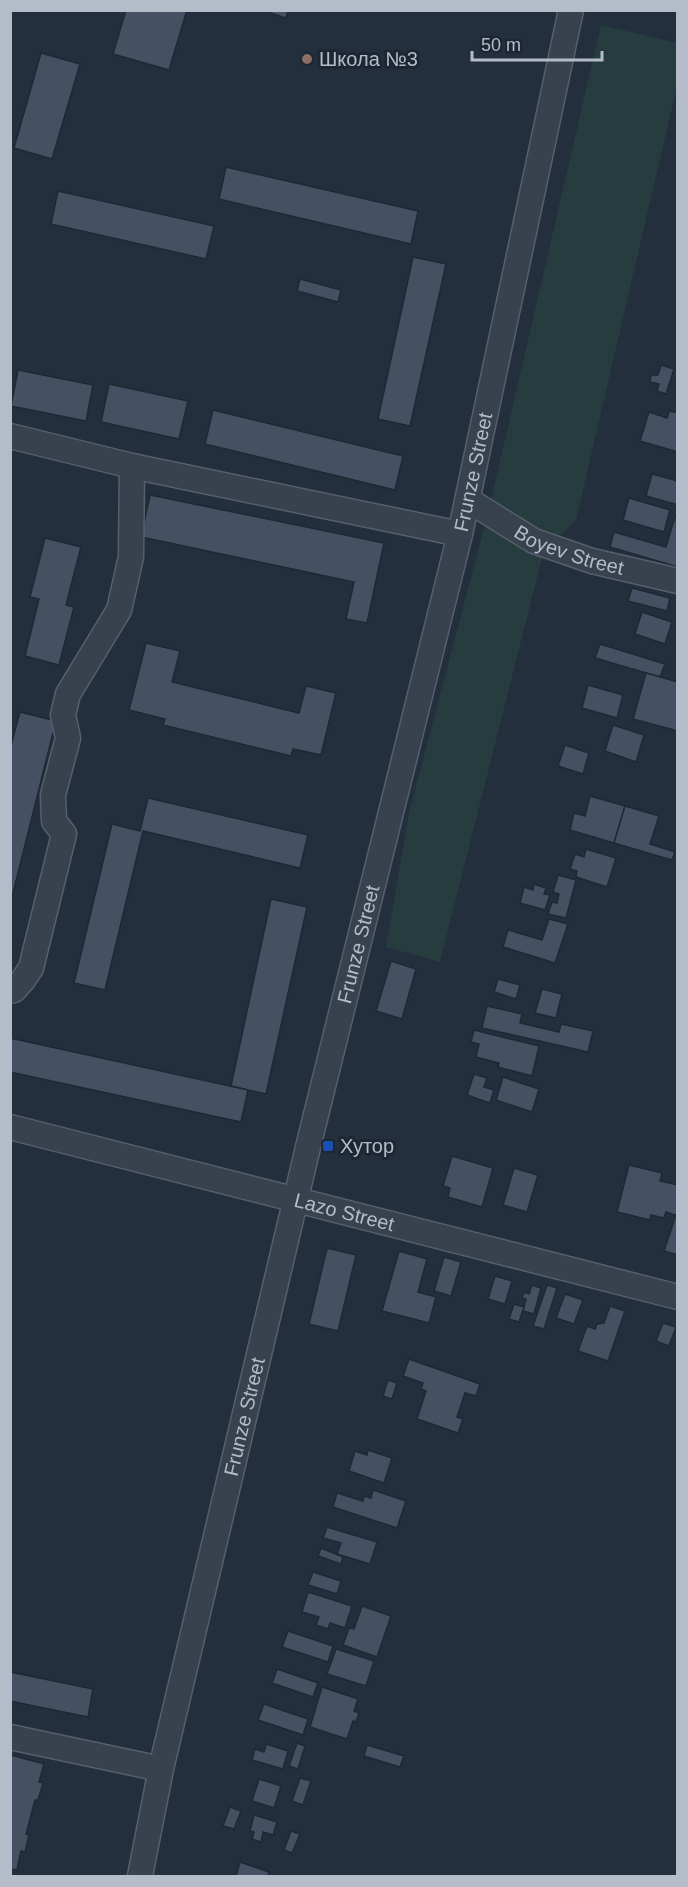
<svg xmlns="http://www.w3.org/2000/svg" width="688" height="1887" viewBox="0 0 688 1887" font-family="Helvetica,sans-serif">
<rect width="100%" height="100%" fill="#242f3e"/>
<polygon fill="#263c3f" points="601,25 677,43 677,86 576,520 543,554 440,962 386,947 409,813 488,513"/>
<g fill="#455162" stroke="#1f2835" stroke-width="1.5">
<polygon points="126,10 187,10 169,70 113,54"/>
<polygon points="261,10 288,10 286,18"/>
<polygon points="41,53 80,64 52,159 14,148"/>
<polygon points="226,167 418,211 411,244 219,199"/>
<polygon points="58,191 214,226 206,259 51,224"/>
<polygon points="413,257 446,264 410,426 378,419"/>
<polygon points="300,279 341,290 338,302 297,291"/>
<polygon points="661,365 674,369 666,394 657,391 659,384 650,382 651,375 658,375"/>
<polygon points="18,370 93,385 86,421 11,406"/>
<polygon points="109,384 188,401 179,439 101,422"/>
<polygon points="213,410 403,456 395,490 205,444"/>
<polygon points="669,411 678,413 678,452 640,441 649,412 667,418"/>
<polygon points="652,474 678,481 678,505 646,496"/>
<polygon points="150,495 384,543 367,623 346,619 354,582 141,537"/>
<polygon points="629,498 670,510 664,532 623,520"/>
<polygon points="676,513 678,567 610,547 614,532 666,547"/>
<polygon points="45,538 81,547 66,605 74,607 59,665 25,656 39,599 30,597"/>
<polygon points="632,588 670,598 667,611 628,601"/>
<polygon points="642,612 672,622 665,644 635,634"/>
<polygon points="146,643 180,651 172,682 299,713 306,686 336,693 321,755 293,749 291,756 163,725 165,719 129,710"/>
<polygon points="600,644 665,664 660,677 595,658"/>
<polygon points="646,673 678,682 678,731 633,719"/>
<polygon points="588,685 623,695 617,718 582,708"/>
<polygon points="20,712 56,721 10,905 10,749"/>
<polygon points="613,725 644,735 636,762 605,751"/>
<polygon points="565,745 589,753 583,774 558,766"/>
<polygon points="590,796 625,806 614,843 570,830 574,813 585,816"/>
<polygon points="148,798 308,835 300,868 143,831 105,990 74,983 112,824 140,831"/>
<polygon points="625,806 659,816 650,844 675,852 672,860 614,843"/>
<polygon points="586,849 616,858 607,887 576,877 577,871 570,869 575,854 584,857"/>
<polygon points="558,875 576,880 566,918 548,914 552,902 557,903 559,894 553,892"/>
<polygon points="534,884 546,888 544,894 550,895 545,910 520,903 524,887 533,890"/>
<polygon points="271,899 307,907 266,1094 231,1086"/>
<polygon points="549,919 568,924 555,963 503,947 508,930 542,940"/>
<polygon points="391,961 416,969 402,1019 376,1011"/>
<polygon points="498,979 520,985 516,999 494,992"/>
<polygon points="542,989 562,994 556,1018 535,1013"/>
<polygon points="487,1006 522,1014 520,1023 559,1032 561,1024 593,1031 588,1052 482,1028"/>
<polygon points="474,1030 539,1046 532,1076 498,1067 499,1063 476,1057 479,1044 471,1042"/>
<polygon points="10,1038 248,1090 241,1122 10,1072"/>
<polygon points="474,1074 487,1078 484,1087 494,1090 490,1103 467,1095"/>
<polygon points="503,1077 539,1089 532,1112 496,1100"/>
<polygon points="452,1156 493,1168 482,1207 448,1197 450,1188 443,1186"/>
<polygon points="629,1165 662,1173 660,1181 678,1185 678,1216 666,1212 664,1218 651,1215 650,1220 617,1212"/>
<polygon points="514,1168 538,1175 527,1212 503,1205"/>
<polygon points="676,1215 678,1216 678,1255 664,1251"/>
<polygon points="327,1248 356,1255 338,1331 309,1324"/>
<polygon points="399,1251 427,1259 418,1292 436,1297 429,1323 382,1311"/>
<polygon points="444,1257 461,1262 451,1296 434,1291"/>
<polygon points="495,1276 512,1281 505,1304 488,1299"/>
<polygon points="532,1285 541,1288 534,1314 523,1311 526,1299 522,1298 524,1292 529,1294"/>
<polygon points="547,1285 557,1288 544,1329 533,1326"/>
<polygon points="565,1294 583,1300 574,1324 556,1318"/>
<polygon points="514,1304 524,1307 519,1322 509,1319"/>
<polygon points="610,1306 625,1311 608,1361 578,1351 587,1326 595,1329 597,1324 604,1323"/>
<polygon points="663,1323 676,1327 669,1346 656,1341"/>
<polygon points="409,1359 480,1384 476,1396 465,1393 457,1417 463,1419 458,1433 417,1419 426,1391 421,1389 423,1383 403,1376"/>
<polygon points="388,1380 397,1383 392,1399 383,1396"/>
<polygon points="368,1450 392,1458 384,1483 349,1471 355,1451 367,1455"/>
<polygon points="373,1490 406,1501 397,1528 333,1507 337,1493 363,1501 364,1496 371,1498"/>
<polygon points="327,1527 377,1542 370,1564 337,1554 341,1543 323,1538"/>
<polygon points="321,1548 343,1557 341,1564 318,1556"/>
<polygon points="313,1572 341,1581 337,1594 308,1585"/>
<polygon points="308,1592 352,1606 345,1628 330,1623 328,1629 316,1625 319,1617 302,1612"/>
<polygon points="362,1606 391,1616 377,1657 343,1645 349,1628 354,1629"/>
<polygon points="288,1631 333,1646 328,1662 282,1647"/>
<polygon points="336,1649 374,1661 366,1686 327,1674"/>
<polygon points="277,1669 318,1683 313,1697 272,1683"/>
<polygon points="10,1672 93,1689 88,1717 10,1701"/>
<polygon points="322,1687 358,1699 354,1711 359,1713 356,1722 353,1721 347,1739 310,1727"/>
<polygon points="264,1704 308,1719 303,1735 258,1720"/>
<polygon points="297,1743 305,1746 298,1769 289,1766"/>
<polygon points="266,1744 288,1751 283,1769 252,1760 255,1749 264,1752"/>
<polygon points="367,1745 404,1756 400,1767 364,1756"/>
<polygon points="11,1755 44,1764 39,1782 43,1783 38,1800 35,1800 26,1834 29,1835 25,1852 21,1851 17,1870 10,1869"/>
<polygon points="300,1778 311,1781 303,1805 292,1801"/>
<polygon points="259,1779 281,1786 274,1808 252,1801"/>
<polygon points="230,1807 241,1811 234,1829 223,1826"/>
<polygon points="254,1815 277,1822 273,1835 263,1832 261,1842 252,1839 254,1832 250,1831"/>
<polygon points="291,1831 300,1834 292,1853 284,1850"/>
<polygon points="240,1862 269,1872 268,1876 236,1876"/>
</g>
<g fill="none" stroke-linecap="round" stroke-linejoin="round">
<defs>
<g id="minor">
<polyline points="10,436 132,466 460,534"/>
<path id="s1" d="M 468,500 L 534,541 L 592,561 L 678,581"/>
<polyline points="10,991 14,990 23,980 31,968 64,834 54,821 53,795 68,738 63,715 68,694 119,610 131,557 132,466"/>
<path id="s2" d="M 10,1127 L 678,1297"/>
<polyline points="10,1737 161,1769"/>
<path id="s3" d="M 140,1876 L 161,1769 L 309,1143 L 460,534 L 571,10"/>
</g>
</defs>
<use href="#minor" stroke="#565f6c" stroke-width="27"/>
<use href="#minor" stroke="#38414e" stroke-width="24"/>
</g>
<circle fill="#8d6e63" stroke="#1d2633" stroke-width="2" cx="307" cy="59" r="6"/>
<rect fill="#1a4fb4" stroke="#1d2633" stroke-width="2" x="322" y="1140" width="12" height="12" rx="3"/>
<g text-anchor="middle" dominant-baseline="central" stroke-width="6" stroke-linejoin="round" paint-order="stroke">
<g font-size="20" fill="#b4bcc9" stroke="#1d2633" text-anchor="start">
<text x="319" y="59">Школа №3</text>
<text x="340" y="1146">Хутор</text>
</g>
<g font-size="20" fill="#b4bcc9" stroke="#1d2633">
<text stroke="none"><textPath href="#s3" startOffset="1443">Frunze Street</textPath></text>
<text stroke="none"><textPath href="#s1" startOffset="114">Boyev Street</textPath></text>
<text stroke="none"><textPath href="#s3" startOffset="957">Frunze Street</textPath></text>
<text stroke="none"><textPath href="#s2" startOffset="345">Lazo Street</textPath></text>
<text stroke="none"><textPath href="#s3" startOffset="471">Frunze Street</textPath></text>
</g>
</g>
<rect width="688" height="1887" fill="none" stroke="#b4bcc9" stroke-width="24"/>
<path d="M472 51v9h130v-9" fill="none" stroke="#b4bcc9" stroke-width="3"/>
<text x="481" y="51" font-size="18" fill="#b4bcc9" stroke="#1d2633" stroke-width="4.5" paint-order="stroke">50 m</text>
</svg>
